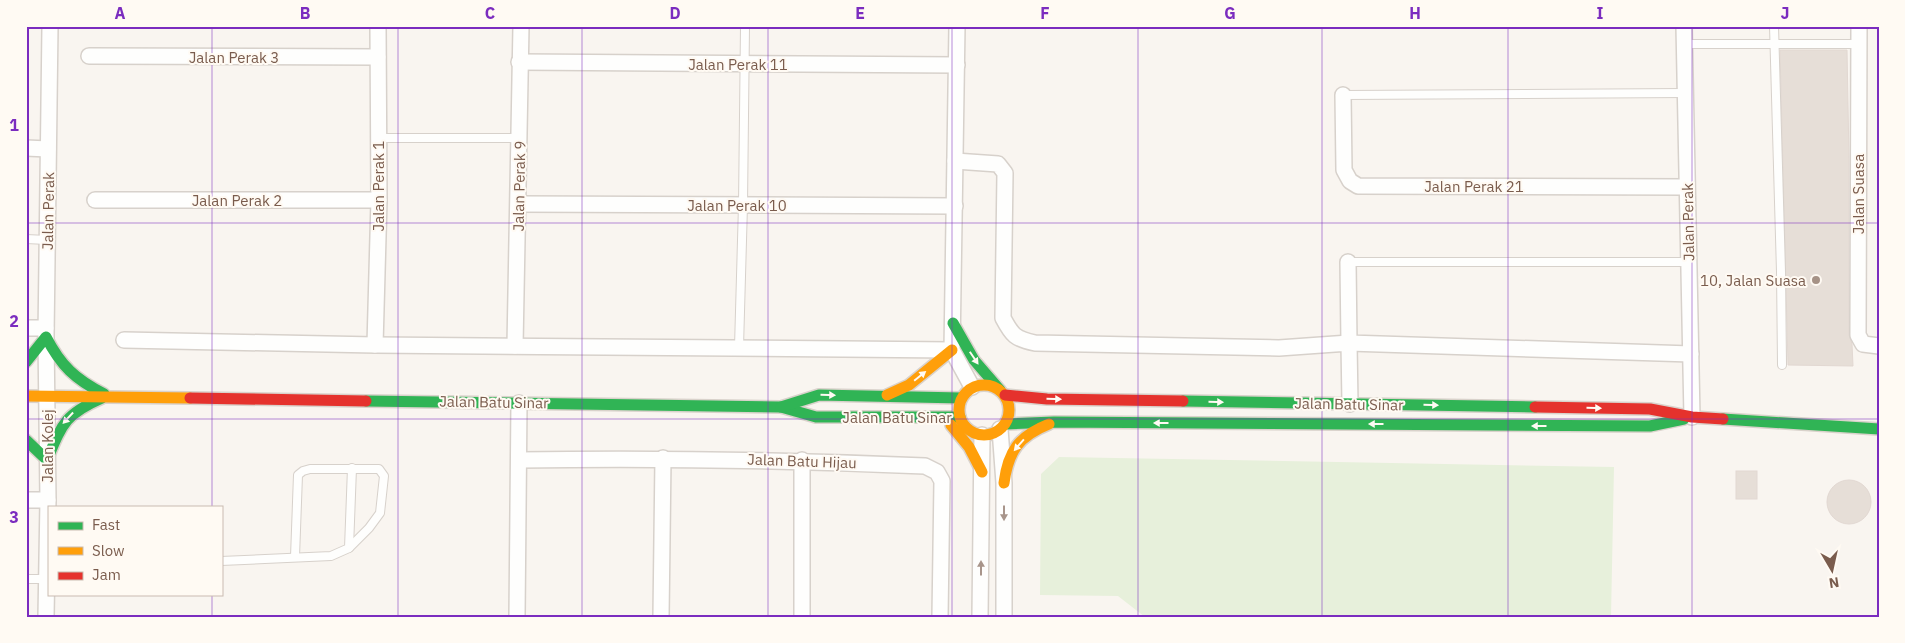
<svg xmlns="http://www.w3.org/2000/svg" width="1905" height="643" viewBox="0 0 1905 643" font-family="'IBM Plex Sans',sans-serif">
<rect width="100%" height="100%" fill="#f9f5f0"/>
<polygon fill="#e7f0db" points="1059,457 1614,467 1611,617 1145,617 1118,596 1040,595 1041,474"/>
<g fill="#e6ded7" stroke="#e2d8d2">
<polygon points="1780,50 1847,50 1849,158 1849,335 1852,344 1853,366 1788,365"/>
<rect x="1736" y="471" width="21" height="28"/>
<circle cx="1849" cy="502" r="22"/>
</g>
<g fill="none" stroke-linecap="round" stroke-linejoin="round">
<defs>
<g id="lane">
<polyline points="1774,26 1781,272 1782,365"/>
<polyline points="1685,44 1859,44"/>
<polyline points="1343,95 1686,93"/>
<polyline points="378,138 520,138"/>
<polyline points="26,239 47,240"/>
<polyline points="1348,262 1689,262"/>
<polyline points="739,347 743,205 745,26"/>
<polyline points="295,557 298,475 303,471 310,469 379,469 384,476 380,513 369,528 349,548"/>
<polyline points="221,561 331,556 349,548 352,468"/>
<polyline points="26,579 47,579"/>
</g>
<g id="street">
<polyline points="957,26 952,350 972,387"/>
<polyline points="1684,26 1692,417"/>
<polyline points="1859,26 1858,335 1863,344 1879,346"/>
<polyline points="89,56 378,57"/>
<polyline points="519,62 957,65"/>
<polyline points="1343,95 1344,170 1350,181 1358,186 1687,187"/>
<polyline points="26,148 48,149"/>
<path d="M 955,161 L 998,164 L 1005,173 L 1003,318 C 1012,335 1015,339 1035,343 L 1279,348 L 1349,343 L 1350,404"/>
<polyline points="95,200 379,200"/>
<polyline points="519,204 955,206"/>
<polyline points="1348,262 1349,343 1691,354"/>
<polyline points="26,328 46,328"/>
<polyline points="124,340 375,345 952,350"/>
<polyline points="375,345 379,200 378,26"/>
<polyline points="515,346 521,26"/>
<polyline points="1000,429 1004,483 1004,617"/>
<path d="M 519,460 C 654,458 789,460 925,466 L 937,472 L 942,481 L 940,617"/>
<polyline points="802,460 802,617"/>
<polyline points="26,500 48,500"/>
<polyline points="46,617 48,500 46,337 50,26"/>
<polyline points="517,617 519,403"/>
<polyline points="661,617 663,458"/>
<polyline points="980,617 982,435"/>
</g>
<g id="fast">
<polyline points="953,323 974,360 1000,390"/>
<path d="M 26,362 L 46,337 C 61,366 75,379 104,394"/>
<polyline points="366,401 781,407 816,417 960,417"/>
<polyline points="1183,401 1535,407"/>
<polyline points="781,407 819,395 961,398"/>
<polyline points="1723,419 1879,429"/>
<polyline points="1006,424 1054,422 1650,426 1684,419"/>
<path d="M 26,440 L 47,460 C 62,424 65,414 102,398"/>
</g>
<g id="slow">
<circle cx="984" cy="410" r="25"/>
<polyline points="887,395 909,385 952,350"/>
<polyline points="26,396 190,398"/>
<polyline points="951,425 969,447 982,472"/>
<path d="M 1004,483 C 1008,451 1019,436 1049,424"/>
</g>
<g id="jam">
<polyline points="1005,395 1047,399 1183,401"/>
<polyline points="190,398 366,401"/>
<polyline points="1535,407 1650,409 1692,417 1723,419"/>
</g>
</defs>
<use href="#lane" stroke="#d7d1cb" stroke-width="10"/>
<use href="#street" stroke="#d7d1cb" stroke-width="18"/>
<use href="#fast" stroke="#d9d2cb" stroke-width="14"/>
<use href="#slow" stroke="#d9d2cb" stroke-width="14"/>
<use href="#jam" stroke="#d9d2cb" stroke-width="14"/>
<use href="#lane" stroke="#fefefd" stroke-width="8"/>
<use href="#street" stroke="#fefefd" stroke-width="15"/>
<use href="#fast" stroke="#30b455" stroke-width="11"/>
<use href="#slow" stroke="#ff9f0a" stroke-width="11"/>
<use href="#jam" stroke="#e5322d" stroke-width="11"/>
</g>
<defs><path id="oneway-solid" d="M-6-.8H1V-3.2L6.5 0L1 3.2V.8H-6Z" transform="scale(1.25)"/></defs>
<g fill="#fffaf3">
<use href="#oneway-solid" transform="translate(974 358) rotate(56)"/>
<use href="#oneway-solid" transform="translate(920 376) rotate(-39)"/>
<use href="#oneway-solid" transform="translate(828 395) rotate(1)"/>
<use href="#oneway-solid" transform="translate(1054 399) rotate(1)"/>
<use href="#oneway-solid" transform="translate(1216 402) rotate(1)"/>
<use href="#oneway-solid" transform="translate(1431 405) rotate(1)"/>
<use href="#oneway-solid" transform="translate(1594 408) rotate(1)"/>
<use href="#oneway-solid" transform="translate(68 418) rotate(133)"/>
<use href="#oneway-solid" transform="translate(1161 423) rotate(-180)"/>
<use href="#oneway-solid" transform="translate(1376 424) rotate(-180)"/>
<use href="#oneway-solid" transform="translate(1539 426) rotate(-180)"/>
<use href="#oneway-solid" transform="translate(1019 445) rotate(131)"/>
</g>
<g fill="#a8958b">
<use href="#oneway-solid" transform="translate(1004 513) rotate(90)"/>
<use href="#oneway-solid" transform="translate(981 568) rotate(-90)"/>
</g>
<path fill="none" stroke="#7b2cbf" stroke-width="1" stroke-opacity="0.55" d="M 212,26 L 212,507M 398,26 L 398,617M 582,26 L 582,617M 768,26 L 768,617M 952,26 L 952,617M 1138,26 L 1138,617M 1322,26 L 1322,617M 1508,26 L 1508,617M 1692,26 L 1692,617M 26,223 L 1879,223M 26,419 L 1879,419M 212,594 L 212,617"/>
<circle fill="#a69286" stroke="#fffaf3" stroke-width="2" cx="1816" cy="280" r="5"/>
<g text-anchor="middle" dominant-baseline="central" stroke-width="4" stroke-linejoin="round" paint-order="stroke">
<g font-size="15" fill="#7a5c4d" stroke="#fffaf3">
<text x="234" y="57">Jalan Perak 3</text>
<text x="738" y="64">Jalan Perak 11</text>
<text transform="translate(378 186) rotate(-90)">Jalan Perak 1</text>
<text transform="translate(519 186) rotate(-89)">Jalan Perak 9</text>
<text x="1474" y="186">Jalan Perak 21</text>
<text transform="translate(1858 194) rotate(-90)">Jalan Suasa</text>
<text x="237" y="200">Jalan Perak 2</text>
<text x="737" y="205">Jalan Perak 10</text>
<text transform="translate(48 211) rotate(-89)">Jalan Perak</text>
<text transform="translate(1688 222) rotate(-91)">Jalan Perak</text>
<text transform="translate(494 402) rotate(1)">Jalan Batu Sinar</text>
<text transform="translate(1349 404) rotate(1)">Jalan Batu Sinar</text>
<text x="897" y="417">Jalan Batu Sinar</text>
<text transform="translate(47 446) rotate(-90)">Jalan Kolej</text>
<text transform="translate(802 461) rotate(2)">Jalan Batu Hijau</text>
</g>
<g font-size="15" fill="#7a5c4d" stroke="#fffaf3" text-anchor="end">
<text x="1806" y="280">10, Jalan Suasa</text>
</g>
</g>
<rect width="1905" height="643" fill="none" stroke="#fffaf3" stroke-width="55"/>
<rect x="48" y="506" width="175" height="90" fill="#fffaf3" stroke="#cabbb1"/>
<rect x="58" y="522" width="25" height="8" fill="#30b455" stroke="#cabbb1"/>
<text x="92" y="530" font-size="15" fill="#7a5c4d">Fast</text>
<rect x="58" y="547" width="25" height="8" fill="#ff9f0a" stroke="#cabbb1"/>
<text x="92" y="556" font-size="15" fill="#7a5c4d">Slow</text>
<rect x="58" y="572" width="25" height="8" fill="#e5322d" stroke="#cabbb1"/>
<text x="92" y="580" font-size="15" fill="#7a5c4d">Jam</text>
<g transform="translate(1832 570) rotate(171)" stroke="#fffaf3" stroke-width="4" paint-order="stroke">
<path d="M0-4L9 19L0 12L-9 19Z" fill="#7a5c4d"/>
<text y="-8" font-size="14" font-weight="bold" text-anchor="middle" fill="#7a5c4d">N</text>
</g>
<rect x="28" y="28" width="1850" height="588" fill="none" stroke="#7b2cbf" stroke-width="2"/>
<g font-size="16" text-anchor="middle" font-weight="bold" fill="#7b2cbf">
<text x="120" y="19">A</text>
<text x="305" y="19">B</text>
<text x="490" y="19">C</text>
<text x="675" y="19">D</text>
<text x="860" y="19">E</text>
<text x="1045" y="19">F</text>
<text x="1230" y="19">G</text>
<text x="1415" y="19">H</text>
<text x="1600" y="19">I</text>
<text x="1785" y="19">J</text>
<text x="14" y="131">1</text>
<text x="14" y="327">2</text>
<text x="14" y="523">3</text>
</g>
</svg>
